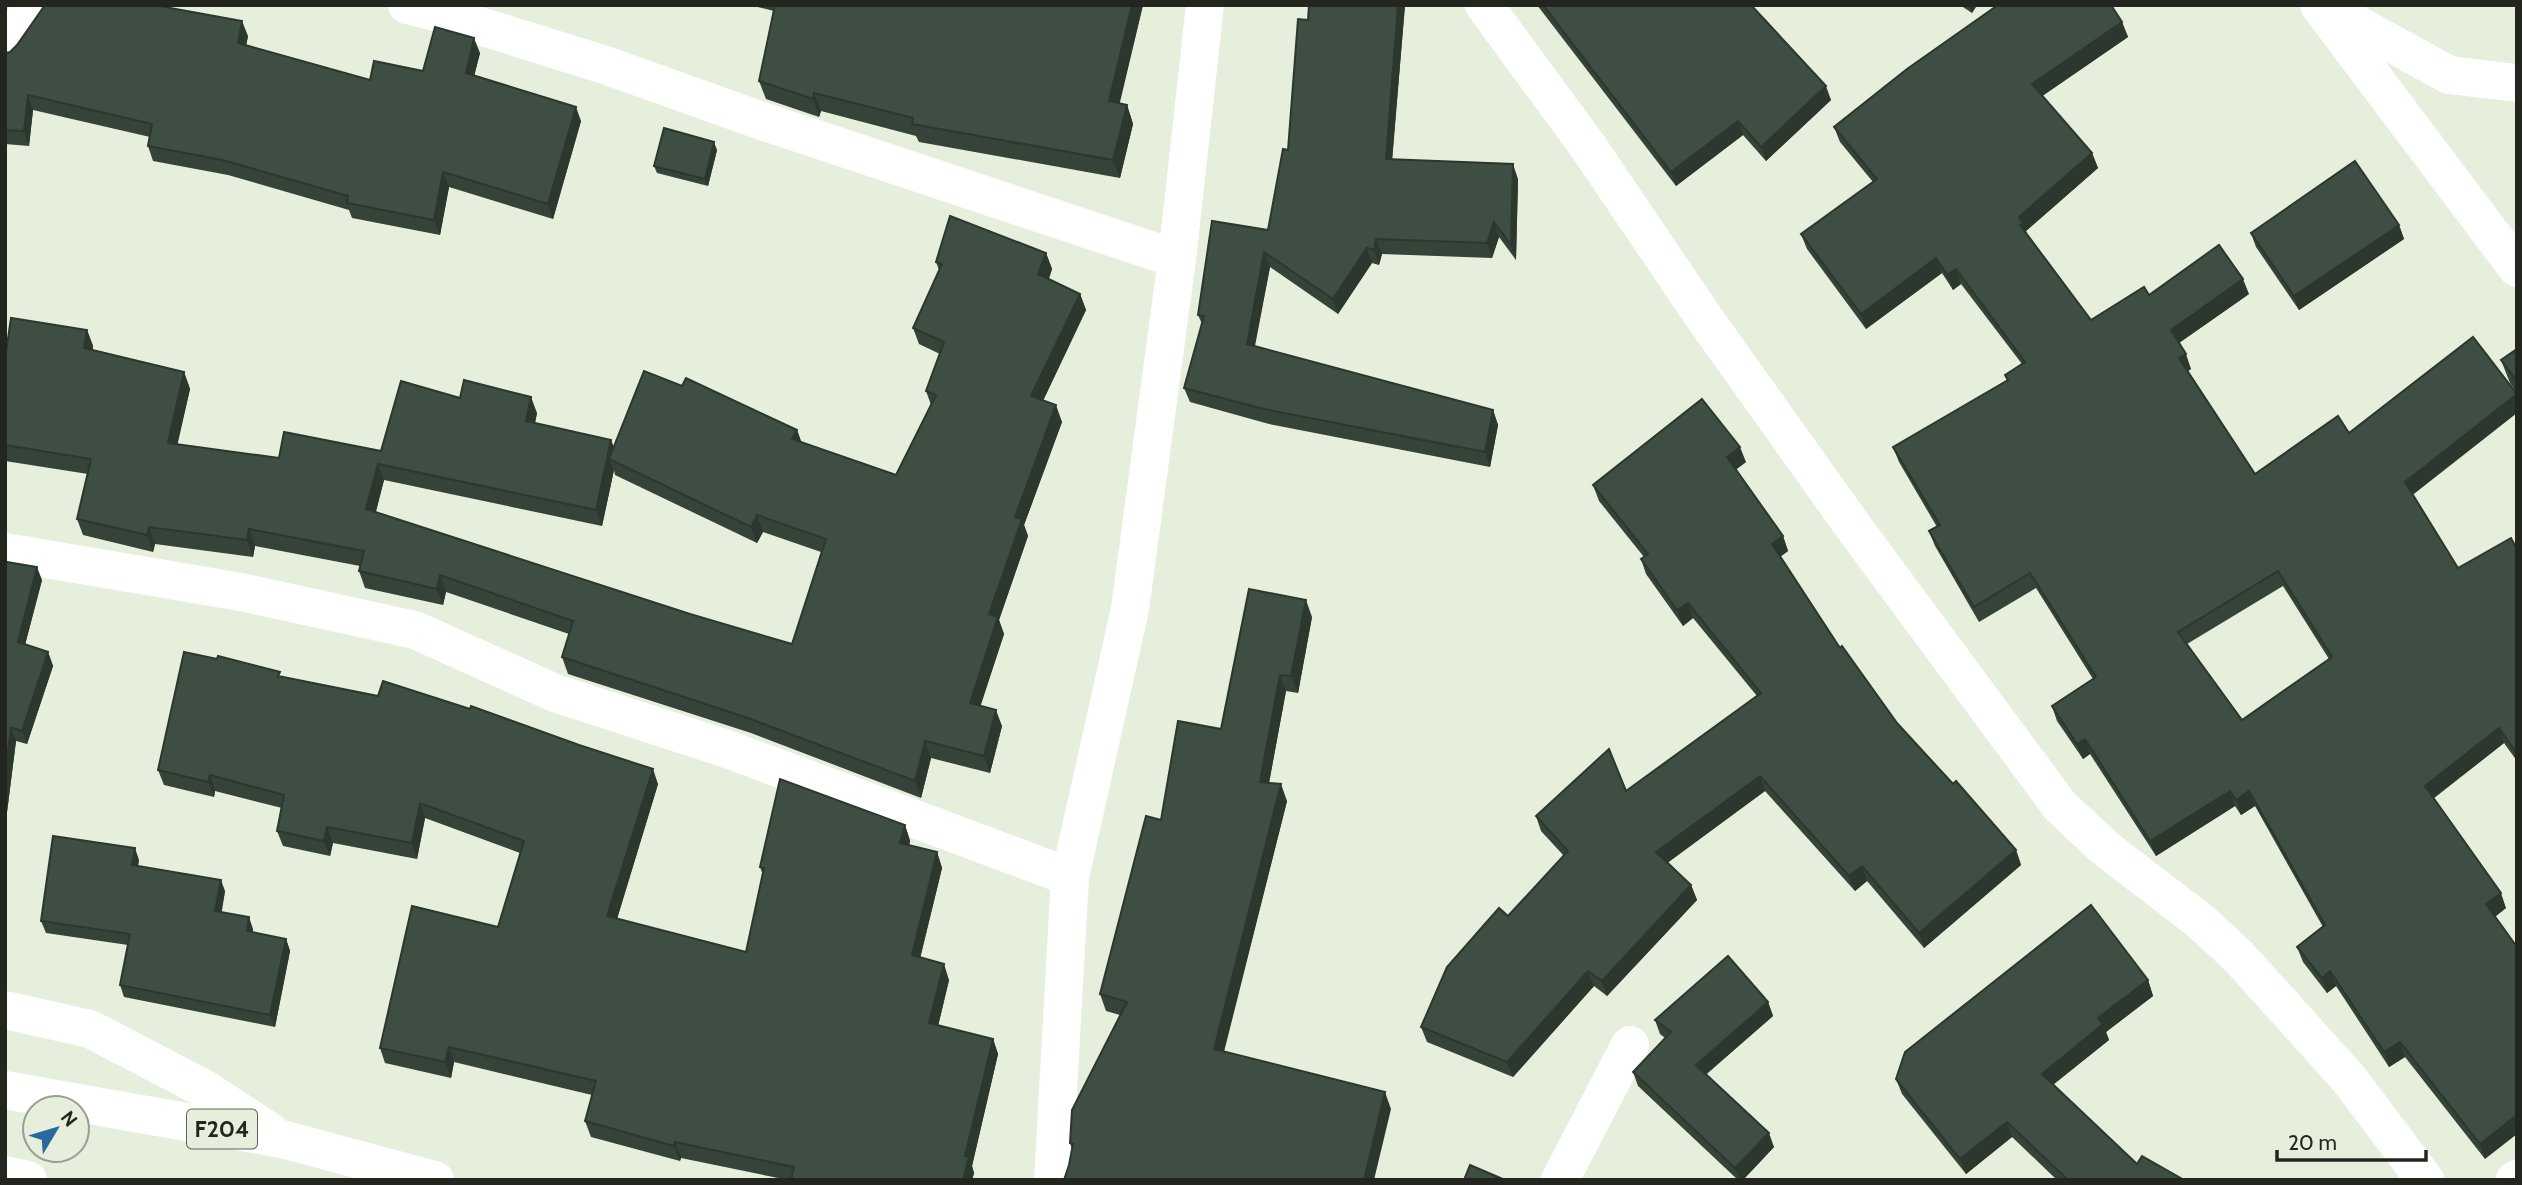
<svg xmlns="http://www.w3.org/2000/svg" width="2522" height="1185" viewBox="0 0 2522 1185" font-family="Cabin,sans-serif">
<rect width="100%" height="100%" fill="#e6efdc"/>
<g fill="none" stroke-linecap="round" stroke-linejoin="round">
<g stroke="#fff" stroke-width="38">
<polyline points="407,5 432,11 605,65 765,122 1177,259"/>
<polyline points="1484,5 1587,145 1705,319 1852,525 2060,806 2105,848 2200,921 2238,956 2349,1079 2425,1180"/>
<polyline points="2319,5 2517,268"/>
<polyline points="2329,9 2449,75 2517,83"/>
<polyline points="5,47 34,5"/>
<polyline points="5,552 241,592 415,630 555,693 730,750 1070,877"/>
<polyline points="1053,1180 1070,877 1130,609 1177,259 1205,5"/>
<polyline points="1560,1180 1630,1045"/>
<polyline points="2515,1180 2517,1179"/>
</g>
<g stroke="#fff" stroke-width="38">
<polyline points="5,1010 90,1029 203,1088 269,1131"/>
<polyline points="5,1090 282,1139 435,1180"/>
<polyline points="5,1175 28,1180"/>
</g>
</g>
<g fill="#364339" fill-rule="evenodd">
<polygon points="749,5 1143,5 1119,104 1127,105 1133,124 1120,178 919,142 916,136 821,111 819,117 766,99 759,81 774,11"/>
<polygon points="1405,5 1392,159 1518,179 1516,260 1499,237 1492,258 1382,254 1379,265 1372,263 1338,314 1270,267 1255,346 1493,410 1498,425 1490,467 1269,424 1190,402 1184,388 1202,324 1198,315 1268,230 1288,150 1308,20"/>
<polygon points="1537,5 1751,5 1831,100 1766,161 1743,135 1676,186"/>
<polygon points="1960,5 1977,5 1972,13"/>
<path d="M 2122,22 L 2128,37 L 2042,96 L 2092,153 L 2098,168 L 2026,231 L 2027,234 L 2091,320 L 2149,295 L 2249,294 L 2179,343 L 2191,369 L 2188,371 L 2255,474 L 2349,433 L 2413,495 L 2458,568 L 2517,549 L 2517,761 L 2504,743 L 2434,798 L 2506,908 L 2495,917 L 2485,1159 L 2405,1057 L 2389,1067 L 2336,986 L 2327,993 L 2303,962 L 2297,947 L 2323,927 L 2255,806 L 2241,815 L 2235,806 L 2156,856 L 2090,754 L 2083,759 L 2057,721 L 2052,706 L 2093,679 L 2036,588 L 1979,622 L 1935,546 L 1929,531 L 1937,527 L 1899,462 L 1893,447 L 2007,381 L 2005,375 L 2022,364 L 1961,284 L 1953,290 L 1942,273 L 1866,329 L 1807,249 L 1801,234 L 1873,182 L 1840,142 L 1834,127 ZM 2283,586 L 2329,659 L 2242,720 L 2187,644 Z"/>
<polygon points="248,36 246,45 370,80 423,71 480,53 474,76 581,121 553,219 449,187 440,235 352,218 349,210 228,175 153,161 148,146 150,137 33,110 29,146 5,144 5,53 10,52 17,45"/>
<polygon points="717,150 708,186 657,173 654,166"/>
<polygon points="2399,225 2404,239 2299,310 2256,247 2251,233"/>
<path d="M 1046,253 L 1052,269 L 1049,279 L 1080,294 L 1086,310 L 1043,401 L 1062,422 L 1024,525 L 1028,536 L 999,620 L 1004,634 L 980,706 L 1002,726 L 990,773 L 931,758 L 921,798 L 751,733 L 568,674 L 562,657 L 569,634 L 446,592 L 443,605 L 365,588 L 359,571 L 360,566 L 255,546 L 253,557 L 155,544 L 153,552 L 83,535 L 77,519 L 88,474 L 5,461 L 5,359 L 87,330 L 93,346 L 93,350 L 184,372 L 190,389 L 177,444 L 279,458 L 381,451 L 460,398 L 537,413 L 535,423 L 611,440 L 614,448 L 797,430 L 801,442 L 896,475 L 931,405 L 926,391 L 940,354 L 919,344 L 913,328 L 939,270 L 936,262 ZM 614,470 L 615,475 L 757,543 L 763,532 L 821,552 L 792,644 L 690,614 L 376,512 L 384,480 L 602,526 Z"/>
<polygon points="2517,349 2517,393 2510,383 2501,360"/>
<polygon points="1746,462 1736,469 1783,536 1788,551 1780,557 1840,648 1897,723 2016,850 2021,865 1924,948 1867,881 1855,891 1765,791 1668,862 1691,885 1697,900 1607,996 1594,986 1513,1077 1427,1042 1421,1027 1508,916 1564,856 1541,831 1536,816 1626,791 1757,696 1693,618 1683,626 1646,574 1641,559 1644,557 1599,501 1593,485"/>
<polygon points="5,566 42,580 25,645 48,652 53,666 27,744 16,741 5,828"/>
<polygon points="1312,617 1298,693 1286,691 1269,783 1287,801 1224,1052 1391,1109 1069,1165 1072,1149 1070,1143 1120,1015 1106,1011 1100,994 1161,820 1221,729"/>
<polygon points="282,677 658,784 617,919 746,952 763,875 760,867 905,825 910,841 909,846 937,852 942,868 920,958 949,980 938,1026 993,1039 998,1054 972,1166 974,1173 972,1180 788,1180 681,1158 680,1161 591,1137 585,1121 592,1095 454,1062 451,1078 385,1063 380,1048 498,927 520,853 425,818 417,859 333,843 330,856 283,846 277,831 282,808 215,791 214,797 164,785 158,770"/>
<polygon points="139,860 138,866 225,891 221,912 253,929 253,932 286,939 290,951 275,1027 124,997 120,985 128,945 46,933 41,921"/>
<polygon points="2148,980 2153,996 2106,1032 2109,1040 2053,1085 2137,1164 2184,1180 2057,1180 2012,1137 1966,1174 1902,1094 1896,1079"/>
<polygon points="1768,1002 1773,1016 1706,1074 1774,1147 1743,1180 1738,1180 1638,1086 1633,1072 1665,1038 1660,1034 1655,1020"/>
</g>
<g fill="#2c372e">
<polygon points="1132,5 1143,5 1116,119 1109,101"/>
<polygon points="1398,5 1405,5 1391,174 1386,159"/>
<polygon points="1969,5 1977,5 1972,13"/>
<polygon points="242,21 248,36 244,57 238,43"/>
<polygon points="2122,22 2128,37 2038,99 2032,84"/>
<polygon points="474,38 480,53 471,88 466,73"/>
<polygon points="1826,86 1831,100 1766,161 1761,147"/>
<polygon points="814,93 821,111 819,117 813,99"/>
<polygon points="28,95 33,110 29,146 24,131"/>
<polygon points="1127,105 1133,124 1120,178 1113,160"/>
<polygon points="576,107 581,121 553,219 548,204"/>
<polygon points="1738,121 1743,135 1676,186 1671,172"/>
<polygon points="714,142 717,150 708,186 705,179"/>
<polygon points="2092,153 2098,168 2026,231 2028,238 2020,225 2019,217"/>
<polygon points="1513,164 1518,179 1516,260 1511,245"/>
<polygon points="443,172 449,187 440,235 434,220"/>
<polygon points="1494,222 1499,237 1492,258 1487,243"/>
<polygon points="2399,225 2404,239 2299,310 2294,296"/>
<polygon points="1376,239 1382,254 1379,265 1374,250"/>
<polygon points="1367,248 1372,263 1338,314 1333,299"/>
<polygon points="1264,252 1270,267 1252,359 1247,344"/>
<polygon points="1046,253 1052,269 1044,290 1038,274"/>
<polygon points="1936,258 1942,273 1866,329 1861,314"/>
<polygon points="1956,269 1961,284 1953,290 1947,275"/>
<polygon points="2243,279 2249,294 2176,345 2171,330"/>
<polygon points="1080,294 1086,310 1037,413 1031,396"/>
<polygon points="87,330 93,346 90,365 84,348"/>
<polygon points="2186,354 2191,369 2184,373 2179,358"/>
<polygon points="184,372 190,389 174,460 168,443"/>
<polygon points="2517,394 2517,413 2410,497 2405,482"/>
<polygon points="531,397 537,413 532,437 526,421"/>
<polygon points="1056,405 1062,422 1024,525 1028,536 999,620 1004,634 976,720 970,703 989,614 1015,517"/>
<polygon points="1493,410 1498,425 1490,467 1485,452"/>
<polygon points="797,430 803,446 792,439"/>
<polygon points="611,440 617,456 609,459 614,470 602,526 596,510"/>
<polygon points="1740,447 1746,462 1733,472 1727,457"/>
<polygon points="378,464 384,480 372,525 366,509"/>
<polygon points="757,515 763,532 757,543 751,527"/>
<polygon points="149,527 155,544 153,552 147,535"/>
<polygon points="249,529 255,546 253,557 247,540"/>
<polygon points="1783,536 1788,551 1777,559 1772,544"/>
<polygon points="37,567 42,580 22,656 18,642"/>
<polygon points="440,575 446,592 443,605 437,589"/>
<polygon points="1306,600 1312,617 1298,693 1291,676"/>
<polygon points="1688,603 1693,618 1683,626 1677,610"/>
<polygon points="48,652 53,666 27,744 22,731"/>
<polygon points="1280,675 1286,691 1266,799 1260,782"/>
<polygon points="996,710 1002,726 990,773 984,756"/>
<polygon points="11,727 16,741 5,828 5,776"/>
<polygon points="2499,728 2504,743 2430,801 2425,786"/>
<polygon points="2085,739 2090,754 2083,759 2077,744"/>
<polygon points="925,741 931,758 921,798 915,781"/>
<polygon points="653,769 658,784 613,932 607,916"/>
<polygon points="210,775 215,791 214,797 208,782"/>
<polygon points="1760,776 1765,791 1662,867 1656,852"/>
<polygon points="1281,784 1287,801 1220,1066 1214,1049"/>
<polygon points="2230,791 2235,806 2156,856 2150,841"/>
<polygon points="2249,791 2255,806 2241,815 2236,800"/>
<polygon points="420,803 425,818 417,859 412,843"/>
<polygon points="905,825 910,841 906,859 900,843"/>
<polygon points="327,827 333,843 330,856 324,841"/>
<polygon points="135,848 139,860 136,877 132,865"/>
<polygon points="2016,850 2021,865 1924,948 1919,933"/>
<polygon points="937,852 942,868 917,971 912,955"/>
<polygon points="1862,866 1867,881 1855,891 1849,876"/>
<polygon points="221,880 225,891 220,923 215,911"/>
<polygon points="1691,885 1697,900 1607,996 1602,981"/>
<polygon points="2501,893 2506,908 2491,919 2486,904"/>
<polygon points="249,917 253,929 251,943 247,931"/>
<polygon points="286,939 290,951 275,1027 270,1015"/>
<polygon points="944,964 949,980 935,1039 929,1023"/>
<polygon points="1588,971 1594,986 1513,1077 1507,1062"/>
<polygon points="2330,971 2336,986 2327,993 2322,978"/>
<polygon points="2148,980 2153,996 2106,1032 2109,1040 2047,1089 2042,1074 2098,1018"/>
<polygon points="1768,1002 1773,1016 1701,1079 1696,1065"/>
<polygon points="993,1039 998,1054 972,1166 974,1173 972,1180 963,1180 965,1156"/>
<polygon points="2400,1042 2405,1057 2389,1067 2384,1052"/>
<polygon points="449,1047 454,1062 451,1078 445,1062"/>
<polygon points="1385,1092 1391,1109 1374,1180 1364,1180"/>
<polygon points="2517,1115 2517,1134 2485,1159 2480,1144"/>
<polygon points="2007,1122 2012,1137 1966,1174 1960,1159"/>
<polygon points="1769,1133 1774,1147 1743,1180 1740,1180 1735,1168"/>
<polygon points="675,1142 681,1158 680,1161 674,1146"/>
</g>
<g fill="#3f4e42" stroke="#2c372e" stroke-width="2" fill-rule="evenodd">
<polygon points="45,5 154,5 242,21 238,43 370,80 374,61 423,71 435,27 474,38 466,73 576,107 548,204 443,172 434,220 347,203 348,196 223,160 148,146 152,124 28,95 24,131 5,130 5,53 10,52 17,45"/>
<polygon points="775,5 1132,5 1109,101 1127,105 1113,160 912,124 913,118 814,93 813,99 759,81"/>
<polygon points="1309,5 1398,5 1386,159 1513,164 1511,245 1494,222 1487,243 1376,239 1374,250 1367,248 1333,299 1264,252 1247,344 1493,410 1485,452 1264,409 1184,388 1204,316 1198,315 1212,221 1268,230 1283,149 1288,150 1298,19 1308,20"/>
<polygon points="1543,5 1751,5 1826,86 1761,147 1738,121 1671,172"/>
<path d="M 1998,5 L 2111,5 L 2122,22 L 2032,84 L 2092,153 L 2019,217 L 2023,223 L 2020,225 L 2091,320 L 2144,287 L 2149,295 L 2219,245 L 2243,279 L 2171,330 L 2186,354 L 2179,358 L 2255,474 L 2338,416 L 2349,433 L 2473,337 L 2517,394 L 2405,482 L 2458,568 L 2511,538 L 2517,549 L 2517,754 L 2499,728 L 2425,786 L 2501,893 L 2486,904 L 2517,947 L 2517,1115 L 2480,1144 L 2400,1042 L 2384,1052 L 2330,971 L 2322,978 L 2297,947 L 2325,925 L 2249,791 L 2236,800 L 2230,791 L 2150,841 L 2085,739 L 2077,744 L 2052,706 L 2096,677 L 2030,573 L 1974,607 L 1929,531 L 1940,525 L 1893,447 L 2008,380 L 2005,375 L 2025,362 L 1956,269 L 1947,275 L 1936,258 L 1861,314 L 1801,234 L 1877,179 L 1834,127 L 1907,69 ZM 2278,571 L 2332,657 L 2242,720 L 2178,632 Z"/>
<polygon points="664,128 714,142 705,179 654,166"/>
<polygon points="2355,161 2399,225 2294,296 2251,233"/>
<polygon points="950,216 1046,253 1038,274 1080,294 1031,396 1056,405 1015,517 1022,519 989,614 998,617 970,703 996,710 984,756 925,741 915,781 745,717 562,657 573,621 440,575 437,589 359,571 364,551 249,529 247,540 149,527 147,535 77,519 91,459 5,445 5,359 11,318 87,330 84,348 184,372 168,443 279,458 284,432 381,451 401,381 460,398 464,380 531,397 526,421 611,440 596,510 378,464 366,509 690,614 792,644 826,539 757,515 751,527 609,459 644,371 682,386 686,378 797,430 792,439 896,475 936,395 926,391 944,342 913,328 942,264 936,262"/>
<polygon points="2517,349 2517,381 2501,360"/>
<polygon points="1702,399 1740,447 1727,457 1783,536 1772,544 1840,648 1842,646 1897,723 1953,784 1956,781 2016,850 1919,933 1862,866 1849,876 1760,776 1656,852 1691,885 1602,981 1588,971 1507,1062 1421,1027 1447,967 1499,908 1508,916 1568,851 1536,816 1609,749 1626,791 1761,693 1688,603 1677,610 1641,559 1648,554 1593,485"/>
<polygon points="7,562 37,567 18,642 48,652 22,731 11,727 5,776 5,566"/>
<polygon points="1249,589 1306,600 1291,676 1280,675 1260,782 1281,784 1214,1049 1385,1092 1364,1180 1064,1180 1069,1165 1073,1144 1070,1143 1072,1110 1127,1002 1100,994 1146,816 1161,820 1178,721 1221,729"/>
<polygon points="184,652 217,659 218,656 280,672 278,676 378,696 383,681 470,709 471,706 579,745 653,769 607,916 746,952 764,868 760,867 780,779 905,825 900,843 937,852 912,955 944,964 929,1023 993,1039 965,1156 969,1157 963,1180 791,1180 794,1167 675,1142 674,1146 585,1121 596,1081 449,1047 445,1062 380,1048 412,906 498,927 524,841 420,803 412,843 327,827 324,841 277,831 284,795 210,775 208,782 158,770"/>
<polygon points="53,836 135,848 132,865 221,880 215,911 249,917 247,931 286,939 270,1015 120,985 130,934 41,921"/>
<polygon points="2091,905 2148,980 2098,1018 2103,1024 2042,1074 2137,1164 2142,1156 2184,1180 2068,1180 2007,1122 1960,1159 1896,1079 1905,1052"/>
<polygon points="1728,956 1768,1002 1696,1065 1769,1133 1735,1168 1633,1072 1671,1032 1655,1020"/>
<polygon points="1470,1165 1505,1180 1464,1180"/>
</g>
<g text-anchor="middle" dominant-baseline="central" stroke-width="7" stroke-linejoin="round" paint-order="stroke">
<rect fill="#e6efdc" stroke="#5e6258" stroke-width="2" x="187" y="1109.5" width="70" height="39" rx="5"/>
<g font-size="23" font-weight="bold" fill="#23261f">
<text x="222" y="1129">F204</text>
</g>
</g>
<rect width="2522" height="1185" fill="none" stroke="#23261f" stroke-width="14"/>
<g transform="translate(56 1129) rotate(52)"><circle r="33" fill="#e6efdc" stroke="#989f90" stroke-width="2"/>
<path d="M0-5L12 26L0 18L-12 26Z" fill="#28699f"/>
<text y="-10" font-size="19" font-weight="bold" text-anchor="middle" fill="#23261f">N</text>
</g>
<path d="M2277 1150v10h149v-10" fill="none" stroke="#23261f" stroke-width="3.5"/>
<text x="2288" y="1150" font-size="21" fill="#23261f" stroke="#e6efdc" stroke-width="5" paint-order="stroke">20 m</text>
</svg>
